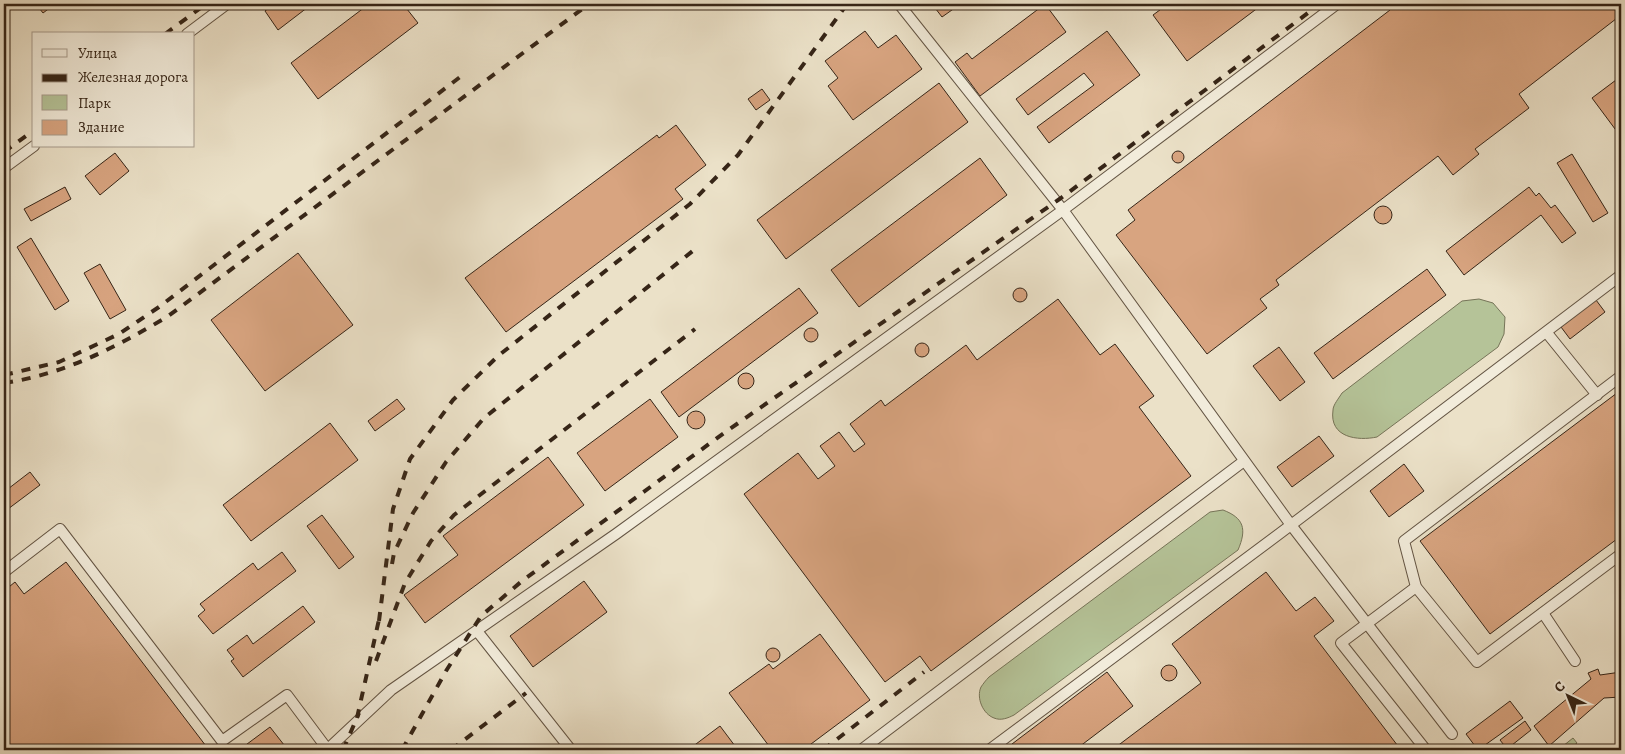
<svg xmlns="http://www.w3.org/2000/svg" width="1625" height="754" viewBox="0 0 1625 754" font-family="Alegreya,serif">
<rect width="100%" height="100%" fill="#ebe1c8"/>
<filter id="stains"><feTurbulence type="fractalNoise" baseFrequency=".004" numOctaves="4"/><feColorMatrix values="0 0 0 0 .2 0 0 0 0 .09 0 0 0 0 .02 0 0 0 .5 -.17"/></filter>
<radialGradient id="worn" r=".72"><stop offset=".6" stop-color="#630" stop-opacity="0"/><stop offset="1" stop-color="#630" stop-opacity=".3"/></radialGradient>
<g fill="#b5c398" stroke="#767458">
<path d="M 1479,299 L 1493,303 L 1505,317 L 1504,334 L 1498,347 L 1377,437 C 1358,441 1329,438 1333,410 C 1333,405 1339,398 1342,393 L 1462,301 Z"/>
<path d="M 1223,510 C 1244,518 1247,529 1238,550 L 1014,715 C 1008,718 1001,721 994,718 C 983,714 976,698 981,687 C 983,684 986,680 989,677 L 1210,512 Z"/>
<polygon points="1573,738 1577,743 1568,750 1558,750"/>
</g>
<g fill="#d8a480" stroke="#362517">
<polygon points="36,4 55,4 43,13"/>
<polygon points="274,4 312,4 278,30 265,11"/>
<polygon points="369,4 403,4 418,23 318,99 291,63"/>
<polygon points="932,4 967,4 961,8 959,5 942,17"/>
<polygon points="1045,4 1066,32 980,96 955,62 967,53 972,59"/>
<polygon points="1168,4 1263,4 1187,61 1153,15"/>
<polygon points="1386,4 1621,4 1621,15 1519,94 1529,108 1475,149 1479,154 1453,175 1438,156 1276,280 1279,285 1260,299 1267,308 1207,354 1116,235 1135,220 1128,210 1390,10"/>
<polygon points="865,31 878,48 896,35 922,69 853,120 828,86 838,78 825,61"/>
<polygon points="1107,31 1140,75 1049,143 1037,127 1094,85 1084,73 1028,115 1016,99"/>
<polygon points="1620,77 1621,79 1621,137 1592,98"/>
<polygon points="939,83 968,122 786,259 757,220"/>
<polygon points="762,89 770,100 756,110 748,99"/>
<polygon points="676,125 706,165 675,189 683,199 506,332 465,278 657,135 659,138"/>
<circle cx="1178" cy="157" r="6"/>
<polygon points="115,153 129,171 100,195 85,176"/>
<polygon points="1572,154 1608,213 1593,222 1557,163"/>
<polygon points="980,158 1007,195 859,307 831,270"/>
<polygon points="65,187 71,199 31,221 24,209"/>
<polygon points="1529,187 1536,196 1539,193 1551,208 1555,205 1576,233 1562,243 1541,215 1464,275 1446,251"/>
<circle cx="1383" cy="215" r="9"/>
<polygon points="31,238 69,301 55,310 17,247"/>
<polygon points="298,253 353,325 265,391 211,320"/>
<polygon points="100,264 126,310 110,319 84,273"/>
<polygon points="1427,269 1446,295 1333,379 1314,353"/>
<circle cx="1020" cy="295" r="7"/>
<polygon points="799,288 818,313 679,417 661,392"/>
<polygon points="1058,299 1100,355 1115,344 1154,396 1139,407 1191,476 931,671 920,656 885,682 744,494 798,453 818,479 835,466 820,446 839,432 854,452 865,444 850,424 881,400 885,406 966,345 977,360"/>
<polygon points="1596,300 1605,312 1570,339 1561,327"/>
<circle cx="811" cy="335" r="7"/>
<circle cx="922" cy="350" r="7"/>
<polygon points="1279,347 1305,382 1280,401 1253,366"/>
<circle cx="746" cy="381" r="8"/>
<polygon points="1621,390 1621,536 1490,634 1420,541"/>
<polygon points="397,399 405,409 375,431 368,421"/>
<polygon points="650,399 678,437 605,491 577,453"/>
<circle cx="696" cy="420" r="9"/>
<polygon points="330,423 358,460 251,541 223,505"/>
<polygon points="1319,436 1334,456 1292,487 1277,467"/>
<polygon points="548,457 584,505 425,623 404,595 458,555 443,536"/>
<polygon points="1404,464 1424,491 1389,517 1370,491"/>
<polygon points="30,472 40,485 4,512 4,492"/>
<polygon points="322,515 354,557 339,569 307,526"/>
<polygon points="282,552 296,571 213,634 198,616 205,610 200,604 253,563 258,570"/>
<polygon points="66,562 209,750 4,750 4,591 15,582 24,594"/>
<polygon points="1266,572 1296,611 1315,597 1334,621 1314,636 1401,750 1112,750 1201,683 1172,644"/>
<polygon points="584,581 607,612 533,667 510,636"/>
<polygon points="303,606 315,622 243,677 231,661 234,659 227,650 247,635 253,644"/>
<polygon points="820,634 870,700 803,750 772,750 729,693 769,664 773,669"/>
<circle cx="773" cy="655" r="7"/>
<circle cx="1169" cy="673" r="8"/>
<polygon points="1598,669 1600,675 1621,672 1621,697 1604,698 1549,746 1534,726 1591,679 1588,673"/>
<polygon points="1107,672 1133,706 1075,750 1017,750 1012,744"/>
<polygon points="1510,701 1523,718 1478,750 1466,734"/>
<polygon points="1525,721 1531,730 1507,749 1500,740"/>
<polygon points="720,726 738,750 688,750"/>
<polygon points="270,727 288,750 239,750"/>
</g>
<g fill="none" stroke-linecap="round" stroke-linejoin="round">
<defs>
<g id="street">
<polyline points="1337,4 1063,210 1291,525 1621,275"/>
<polyline points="187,34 227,4"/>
<polyline points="4,168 34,146"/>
<polyline points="1547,333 1597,395"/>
<polyline points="1621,376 1404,541 1416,587 1477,662 1621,554"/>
<polyline points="4,572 60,529 222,741 287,695 328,750"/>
<polyline points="1416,587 1341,643 1426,750"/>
<polyline points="1543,613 1575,661"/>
<polyline points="477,631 571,750"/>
<polyline points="327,750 391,690 616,534 1063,210 899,4"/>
<polyline points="861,750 1244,461"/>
<polyline points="989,750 1291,525 1452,734"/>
</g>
</defs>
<use href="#street" stroke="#635443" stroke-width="12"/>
<use href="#street" stroke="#f2ecdb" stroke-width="10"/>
<g stroke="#362517" stroke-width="4" stroke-dasharray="9 9" stroke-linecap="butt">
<polyline points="165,34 206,4"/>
<polyline points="4,152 34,130"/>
<polyline points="4,375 59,362 119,334 159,307 464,74"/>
<path d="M 4,383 C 65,374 114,348 167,317 L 589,4"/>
<polyline points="392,564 394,553 413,513 446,462 484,418 699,246"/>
<polyline points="379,621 393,509 410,459 453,400 498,356 690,204 738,155 847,4"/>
<polyline points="376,661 405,583 431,541 454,515 695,329"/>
<polyline points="357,718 380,615"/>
<polyline points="343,750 359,713"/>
<polyline points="402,750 446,671 481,616 522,581 724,433 1061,198 1320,4"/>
<polyline points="451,750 526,693"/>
<polyline points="823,750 924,672"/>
</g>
</g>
<rect width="1625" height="754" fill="none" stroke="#ebe1c8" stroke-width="20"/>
<rect x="5" y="5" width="1615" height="744" fill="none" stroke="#362517" stroke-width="2.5"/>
<rect x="10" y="10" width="1605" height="734" fill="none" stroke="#362517"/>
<rect x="32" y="32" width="162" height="115" fill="#f2ecdb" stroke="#a79c8d"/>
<rect x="42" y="49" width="25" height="8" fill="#f2ecdb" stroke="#a79c8d"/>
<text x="78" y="58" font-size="15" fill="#362517">Улица</text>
<rect x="42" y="74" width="25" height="8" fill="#362517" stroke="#a79c8d"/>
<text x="78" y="82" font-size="15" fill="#362517">Железная дорога</text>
<rect x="42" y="95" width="25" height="15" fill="#b5c398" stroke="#a79c8d"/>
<text x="78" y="108" font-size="15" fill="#362517">Парк</text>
<rect x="42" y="120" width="25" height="15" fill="#d8a480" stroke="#a79c8d"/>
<text x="78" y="132" font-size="15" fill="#362517">Здание</text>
<g transform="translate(1568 696) rotate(317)" stroke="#f2ecdb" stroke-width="4" paint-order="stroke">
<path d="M0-4L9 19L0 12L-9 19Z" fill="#362517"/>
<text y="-8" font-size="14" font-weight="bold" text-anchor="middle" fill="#362517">С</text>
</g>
<rect width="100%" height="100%" filter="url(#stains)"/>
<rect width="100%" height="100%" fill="url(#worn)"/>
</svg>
